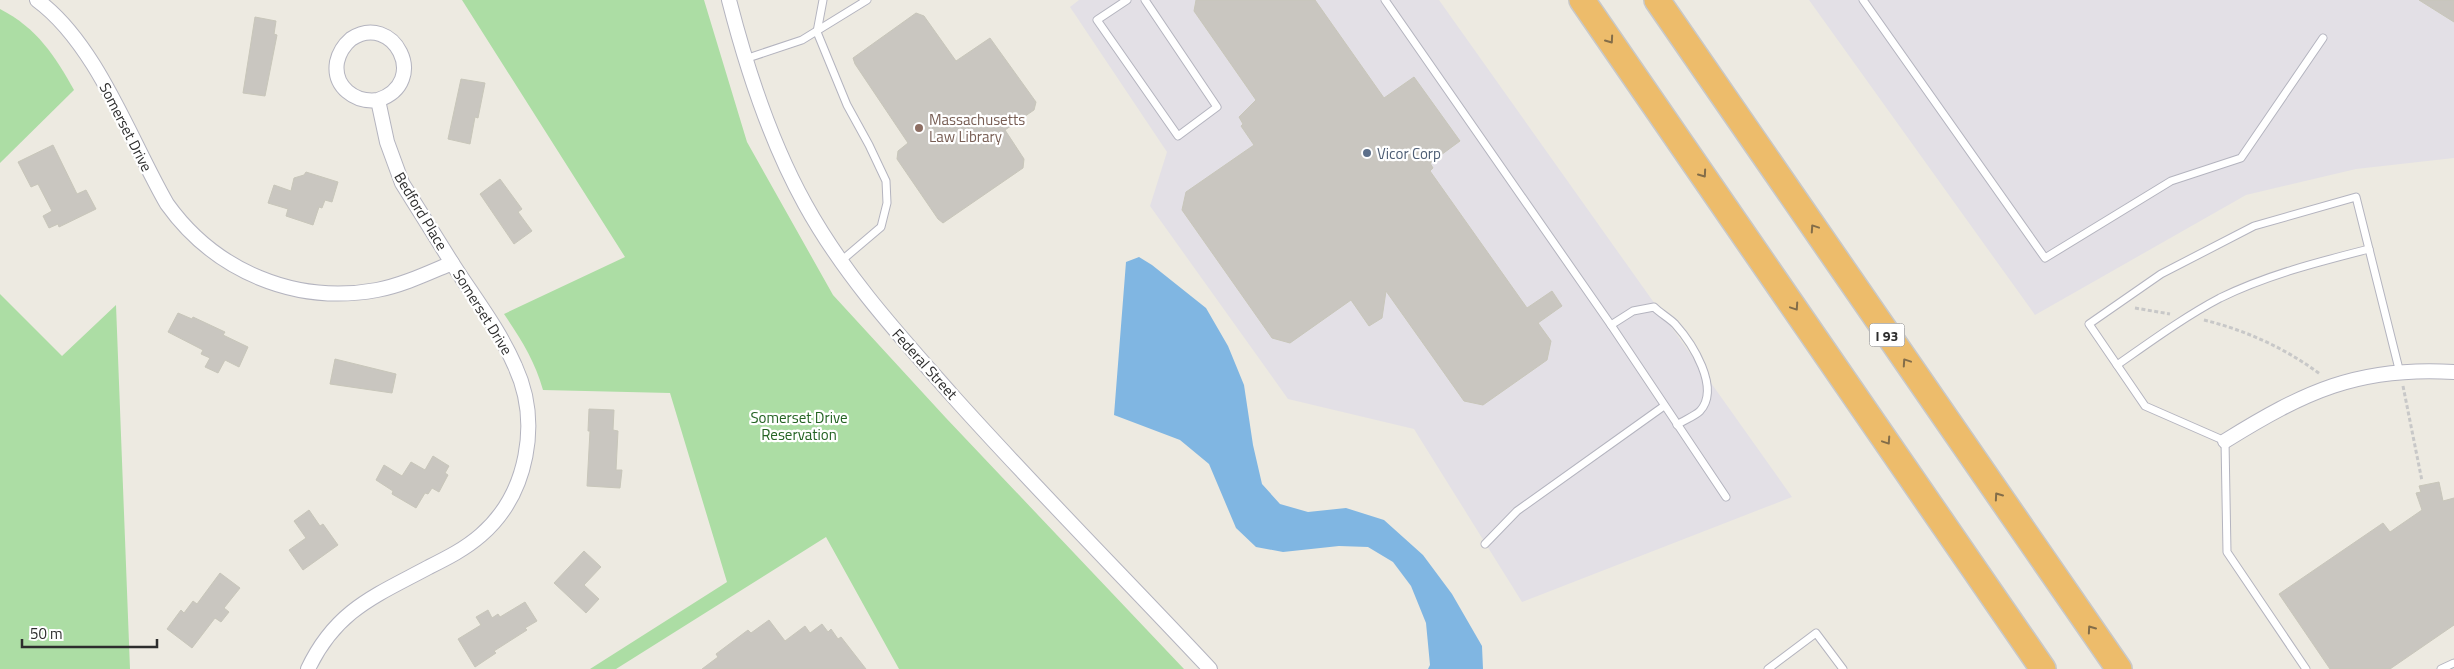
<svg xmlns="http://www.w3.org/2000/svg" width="2454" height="669" viewBox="0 0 2454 669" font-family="'Titillium Web',sans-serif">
<rect width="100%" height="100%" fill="#edeae1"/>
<g fill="#e3e0e6">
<polygon points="1079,0 1439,0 1792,497 1522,602 1414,429 1288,399 1150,206 1167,152 1070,7"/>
<polygon points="1809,0 2454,0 2454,158 2356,169 2246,195 2035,315"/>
</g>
<g fill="#acdda4">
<path d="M 462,0 L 704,0 L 747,142 L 833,295 L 946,418 L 1184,669 L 899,669 L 826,537 L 616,669 L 590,669 L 727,582 L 670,393 L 543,390 C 535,361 521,339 504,314 L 625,257 Z"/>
<path d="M 0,9 C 37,28 55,56 74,90 L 0,163 Z"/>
<polygon points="0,294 62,356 116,305 130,669 0,669"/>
</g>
<polygon fill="#80b6e2" points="1139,257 1152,265 1206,308 1228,346 1244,385 1253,445 1262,484 1280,504 1308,512 1346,508 1384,520 1423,555 1452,594 1482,646 1483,669 1428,669 1430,665 1426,623 1411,586 1393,562 1368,547 1339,546 1283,552 1256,547 1236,528 1209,464 1180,440 1114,415 1126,262"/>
<g fill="#c9c6c0" stroke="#c8c6ba">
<polygon points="1196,0 1315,0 1384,98 1414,77 1460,141 1430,163 1433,168 1430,171 1527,308 1552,291 1562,306 1538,323 1551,341 1547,360 1483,405 1464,401 1386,291 1382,318 1369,326 1351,300 1290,343 1272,338 1182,210 1186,192 1254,145 1241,126 1243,124 1239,117 1256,100 1194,11"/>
<polygon points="2419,0 2454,0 2454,22"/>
<polygon points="916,13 924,16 956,61 990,38 1036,102 1034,110 1005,130 1024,159 1023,168 943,223 938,219 897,159 898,151 908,143 855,64 853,58"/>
<polygon points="255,17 276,21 274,34 277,35 265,96 243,93"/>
<polygon points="461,79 485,83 478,118 475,117 470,144 448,139"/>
<polygon points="53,145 77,194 86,190 96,209 59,227 58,224 49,228 43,216 52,211 38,184 31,187 18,162"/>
<polygon points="306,172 338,182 332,202 325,200 322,208 319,207 313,225 286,216 288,209 268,203 274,185 291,191 294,178 304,175"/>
<polygon points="500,179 522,209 518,212 532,231 514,244 480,194"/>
<polygon points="178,313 192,319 193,317 225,332 223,335 248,347 239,367 225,360 218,373 205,367 210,358 201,354 203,350 168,332"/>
<polygon points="335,359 396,374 392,393 330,384"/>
<polygon points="589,409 614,410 613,430 618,431 616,470 622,470 620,488 587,486 590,431 588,431"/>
<polygon points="433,456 449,466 445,473 448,475 439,492 432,488 428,494 425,493 416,508 392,494 393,491 376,480 384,465 402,476 411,462 425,470"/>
<polygon points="2439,482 2443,501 2454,498 2454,625 2390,669 2330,669 2279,594 2383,523 2390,532 2422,510 2416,493 2421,492 2419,486"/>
<polygon points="309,510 320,526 323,524 338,545 303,570 289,550 306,538 294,521"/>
<polygon points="584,551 601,567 584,585 599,599 586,613 554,583"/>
<polygon points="220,573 240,588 224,608 229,612 221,622 215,618 192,648 167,629 181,610 184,613 193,601 197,604"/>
<polygon points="525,602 537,621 525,628 527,630 494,651 496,653 475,667 458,639 481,625 476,617 488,610 492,618 498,614 500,617"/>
<polygon points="769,620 785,641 805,626 810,633 822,624 828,632 831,629 838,639 841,637 866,669 702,669 718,657 716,654 748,630 751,633"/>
</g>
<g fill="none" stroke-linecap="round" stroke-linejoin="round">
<defs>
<g id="lane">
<polyline points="823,0 817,32 847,105 869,145 886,181 887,203 881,227 841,261"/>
<polyline points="1127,0 1097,20 1178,136 1217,107 1145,0"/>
<polyline points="1385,0 1611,325 1726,497"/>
<polyline points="1863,0 2045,258 2171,181 2241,158 2323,38"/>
<polyline points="745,59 802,40 867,0"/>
<path d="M 1611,325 L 1633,311 L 1654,307 C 1660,313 1669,318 1675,324 C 1692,343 1721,388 1700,411 C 1695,416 1684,420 1677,425"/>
<path d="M 2117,365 C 2150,342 2184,317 2220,298 C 2267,275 2318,262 2369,249"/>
<polyline points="1485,544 1517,511 1664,406"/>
<polyline points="1768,669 1816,633 1843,669"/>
<polyline points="2306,669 2227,552 2225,441 2145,406 2089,324 2161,274 2254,226 2356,197 2400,373"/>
<polyline points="2441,669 2454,663"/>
</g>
<g id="street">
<path d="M 37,0 C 97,44 130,140 167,204 C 215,271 295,305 377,290 C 403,285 428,273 452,263 C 473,296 499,329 515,366 C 541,422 528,494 481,535 C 465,549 447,558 429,567 C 375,596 336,610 308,669"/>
<path d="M 729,0 C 747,70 770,141 805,204 C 844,275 898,334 951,394 C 1035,488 1124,577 1210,669"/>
<path d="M 378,100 C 355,103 333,87 337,62 C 339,53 344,45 351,39 C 393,11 431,82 378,100 L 387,142 L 402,183 L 452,263"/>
<path d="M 2225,441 C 2304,392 2358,366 2454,372"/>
</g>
<g id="highway">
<polyline points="1582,0 2043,669"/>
<polyline points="1657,0 2119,669"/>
</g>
</defs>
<use href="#lane" stroke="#b4b4bf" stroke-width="9"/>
<use href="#street" stroke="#b4b4bf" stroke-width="16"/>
<use href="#highway" stroke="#c8c8c8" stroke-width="28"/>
<g stroke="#c8c8c8" stroke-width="3" stroke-dasharray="4 2.5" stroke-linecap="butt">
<polyline points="2135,308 2170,314"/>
<path d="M 2204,320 C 2245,330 2285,348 2320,374"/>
<polyline points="2403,386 2422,481"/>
</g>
<use href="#lane" stroke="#fff" stroke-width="7"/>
<use href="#street" stroke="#fff" stroke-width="14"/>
<use href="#highway" stroke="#edbc6b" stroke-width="25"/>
</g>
<defs><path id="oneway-chevron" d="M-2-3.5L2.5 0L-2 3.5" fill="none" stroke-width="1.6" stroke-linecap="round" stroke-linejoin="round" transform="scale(1.25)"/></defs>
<g stroke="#836d49">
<use href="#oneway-chevron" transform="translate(1610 40) rotate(55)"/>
<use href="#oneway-chevron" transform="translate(1703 174) rotate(55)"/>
<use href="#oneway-chevron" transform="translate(1814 228) rotate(-124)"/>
<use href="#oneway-chevron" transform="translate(1795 307) rotate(56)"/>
<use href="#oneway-chevron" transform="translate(1906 362) rotate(-124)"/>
<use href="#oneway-chevron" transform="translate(1887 441) rotate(56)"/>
<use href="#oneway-chevron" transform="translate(1998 496) rotate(-125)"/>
<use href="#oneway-chevron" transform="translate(2091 629) rotate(-125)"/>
</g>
<circle fill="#8d6e63" stroke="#fff" stroke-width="2" cx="919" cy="128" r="5"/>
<circle fill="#5c6f8a" stroke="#fff" stroke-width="2" cx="1367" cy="153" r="5"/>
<g text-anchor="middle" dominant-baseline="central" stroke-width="4.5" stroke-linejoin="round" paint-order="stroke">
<rect fill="#fff" stroke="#6c6c6c" stroke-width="1" x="1869.5" y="323.5" width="35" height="23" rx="4"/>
<g font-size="14" font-weight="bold" fill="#2d2d2d">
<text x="1887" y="335">I 93</text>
</g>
<g font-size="15" fill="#785e54" stroke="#fff" text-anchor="start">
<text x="929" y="119">Massachusetts<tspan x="929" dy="17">Law Library</tspan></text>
</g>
<g font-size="15" fill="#2d2d2d" stroke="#fff">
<text transform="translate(126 127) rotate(63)">Somerset Drive</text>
<text transform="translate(421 211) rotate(59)">Bedford Place</text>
<text transform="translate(483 312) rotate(58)">Somerset Drive</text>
<text transform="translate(925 364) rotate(48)">Federal Street</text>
</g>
<g font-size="15" fill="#4e5e75" stroke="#fff" text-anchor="start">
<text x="1377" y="153">Vicor Corp</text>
</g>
<g font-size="15" fill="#246323" stroke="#fff">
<text x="799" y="417">Somerset Drive<tspan x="799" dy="17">Reservation</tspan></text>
</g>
</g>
<path d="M22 639v8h135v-8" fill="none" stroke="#2d2d2d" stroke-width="2.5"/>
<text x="30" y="639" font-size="15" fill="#2d2d2d" stroke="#ffffff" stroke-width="4" paint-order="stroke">50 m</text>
</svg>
